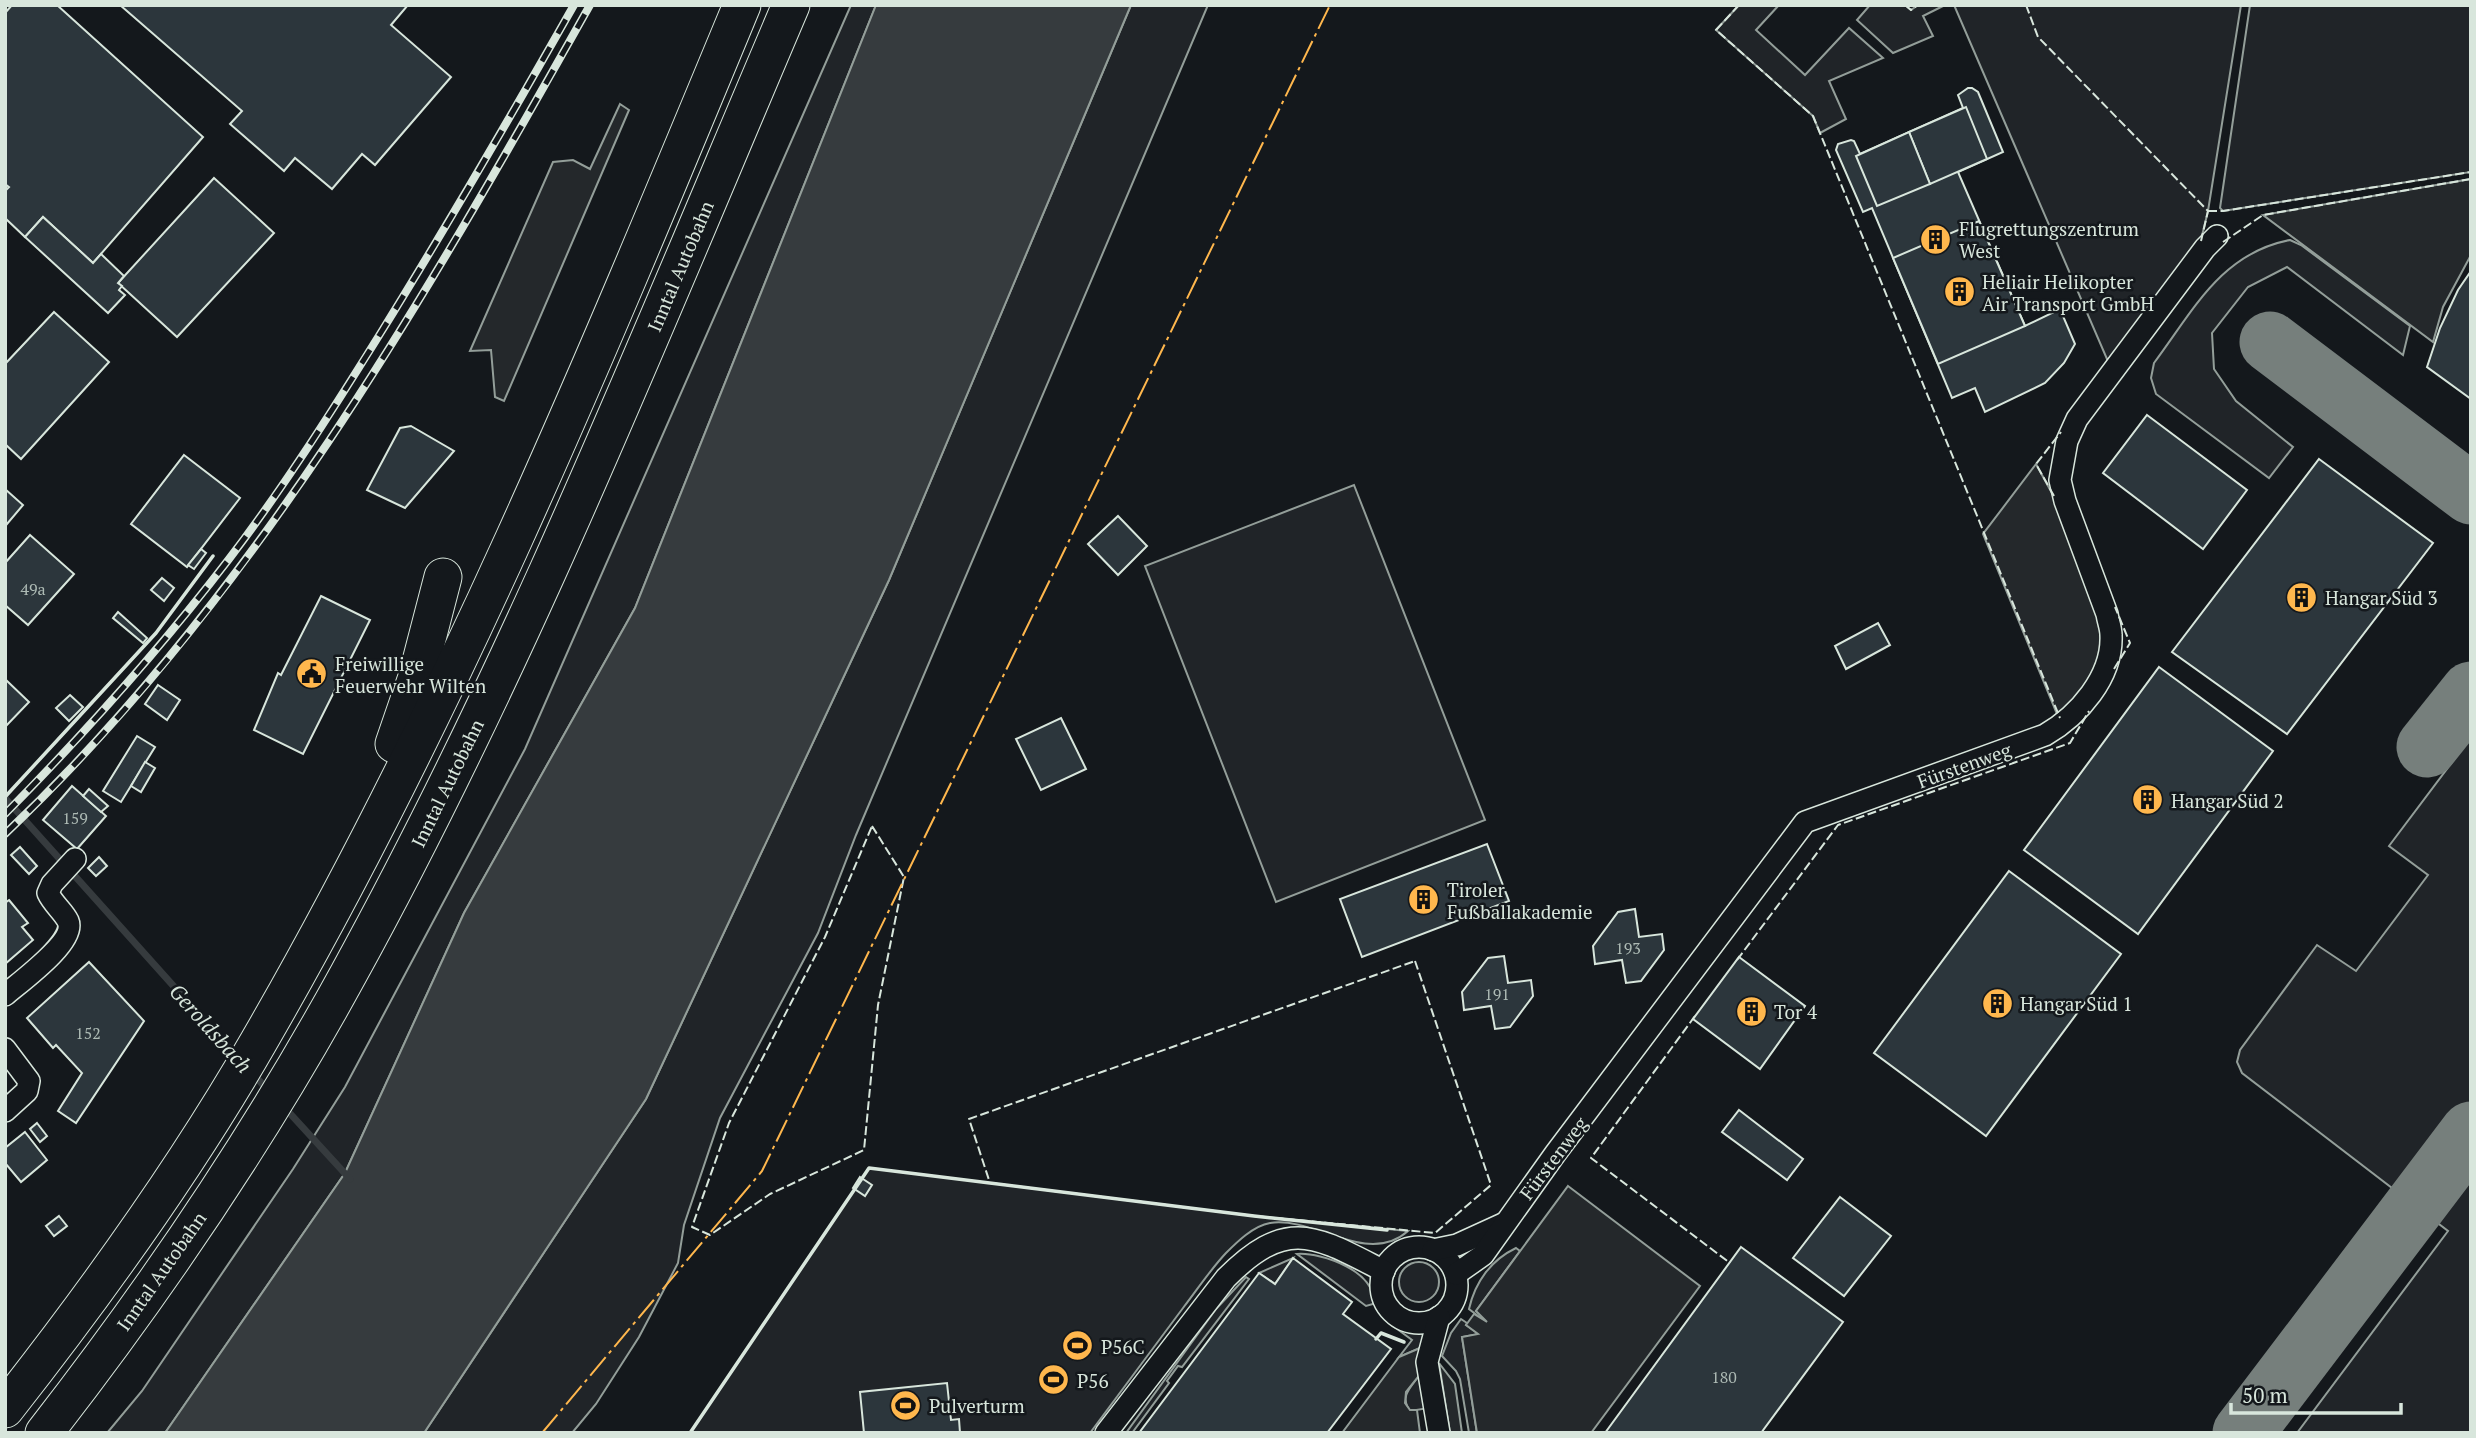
<svg xmlns="http://www.w3.org/2000/svg" width="2476" height="1438" viewBox="0 0 2476 1438" font-family="'PT Serif',serif">
<rect width="100%" height="100%" fill="#14181c"/>
<g fill="#202428" stroke="#939e99" stroke-width="2">
<polygon points="851,5 876,5 635,608 464,913 345,1173 165,1433 107,1433 142,1391 293,1169 345,1087 525,749"/>
<polygon points="1131,5 1208,5 856,835 818,933 720,1118 684,1225 678,1263 639,1337 596,1404 572,1433 424,1433 646,1099 889,580"/>
<polygon points="1739,5 1779,5 1756,30 1805,75 1849,28 1883,58 1829,81 1846,119 1820,133 1813,116 1716,30"/>
<polygon points="1870,5 1905,5 1911,10 1918,5 1945,5 1923,16 1933,36 1893,53 1857,20"/>
<polygon points="1954,5 2241,5 2208,211 2199,248 2110,366"/>
<polygon points="2250,5 2471,5 2471,172 2223,211 2220,208"/>
<path d="M 2290,240 L 2301,245 L 2410,326 L 2403,355 L 2287,267 L 2248,287 L 2212,333 L 2214,369 L 2236,401 L 2293,447 L 2269,478 L 2156,394 L 2151,378 L 2154,363 C 2193,311 2221,253 2290,240 Z"/>
<polygon points="1354,485 1485,820 1276,902 1145,566"/>
<polygon points="2471,737 2471,1433 2297,1433 2448,1231 2242,1073 2237,1062 2240,1050 2317,945 2356,971 2428,875 2389,846"/>
<path d="M 869,1168 L 1254,1216 L 1408,1231 C 1367,1267 1315,1216 1270,1223 C 1253,1226 1237,1242 1226,1253 C 1210,1270 1197,1290 1183,1308 C 1152,1350 1121,1391 1090,1433 L 690,1433 Z"/>
<path d="M 1516,1248 L 1520,1251 L 1476,1311 L 1487,1320 L 1486,1322 L 1469,1309 C 1475,1282 1491,1260 1516,1248 Z"/>
<path d="M 1297,1254 C 1322,1252 1378,1272 1373,1304 L 1366,1306 Z"/>
<polygon points="1293,1258 1275,1284 1259,1273"/>
<circle cx="1419" cy="1282" r="20"/>
<polygon points="1246,1277 1249,1279 1182,1367 1178,1366 1167,1381 1169,1383 1132,1433 1126,1433 1216,1309"/>
<polygon points="1461,1319 1467,1323 1466,1325 1479,1334 1462,1337 1477,1433 1469,1433 1460,1379 1456,1371 1442,1356 1451,1333"/>
<polygon points="1389,1323 1406,1331 1422,1333 1424,1337 1420,1348 1399,1357 1412,1340"/>
<path d="M 1418,1377 L 1423,1382 L 1429,1408 L 1410,1411 C 1400,1397 1409,1389 1418,1377 Z"/>
</g>
<g fill="#24282b" stroke="#939e99" stroke-width="2">
<polygon points="620,104 629,110 504,401 495,397 491,350 470,351 553,162 573,160 590,169"/>
<polygon points="2471,179 2471,255 2443,307 2433,342 2263,215"/>
<polygon points="2036,464 2059,506 2099,611 2103,637 2099,663 2089,686 2059,719 1983,534"/>
<polygon points="1568,1186 1700,1286 1591,1433 1477,1433 1462,1337 1478,1334 1466,1325 1474,1314 1487,1322 1476,1311"/>
<polygon points="1420,1348 1422,1376 1418,1377 1406,1392 1405,1403 1410,1410 1417,1410 1420,1433 1342,1433 1399,1357"/>
<polygon points="1439,1363 1455,1384 1462,1433 1450,1433"/>
</g>
<polygon fill="#363b3e" stroke="#939e99" stroke-width="2" points="876,5 1131,5 889,580 646,1099 424,1433 165,1433 345,1173 464,913 635,608"/>
<g fill="none" stroke-linecap="round" stroke-linejoin="round">
<g stroke="#363b3e" stroke-width="7">
<polyline points="5,798 238,1058"/>
<polyline points="251,1072 269,1091"/>
<polyline points="285,1108 350,1179"/>
</g>
<g stroke="#767f7c" stroke-width="61">
<polyline points="2270,342 2471,494"/>
<polyline points="2427,747 2471,692"/>
<polyline points="2243,1433 2471,1132"/>
</g>
</g>
<g fill="#2c363c" stroke="#d8e6dc" stroke-width="2">
<polygon points="12,5 57,5 203,137 93,263 43,217 25,237 5,218 5,191 9,187 5,184 5,13"/>
<polygon points="120,5 408,5 391,25 451,77 375,165 362,154 332,189 295,158 284,171 230,124 242,111"/>
<polygon points="1968,88 1972,88 1978,92 2003,152 1958,172 2025,326 2060,309 2075,344 2064,363 2045,383 1985,412 1975,388 1952,398 1872,208 1863,212 1836,150 1838,144 1851,140 1854,141 1860,154 1963,108 1958,95"/>
<polygon points="1966,107 1987,159 1930,184 1909,132"/>
<polygon points="1909,132 1930,184 1877,206 1856,156"/>
<polygon points="214,178 274,233 177,337 118,283"/>
<polygon points="43,217 93,263 101,254 124,276 118,283 122,286 119,290 125,295 108,313 25,237"/>
<polygon points="1979,221 2025,326 1938,364 1893,258"/>
<polygon points="2471,271 2471,399 2427,367 2440,328 2458,290"/>
<polygon points="54,312 109,362 21,459 5,444 5,364"/>
<polygon points="2147,415 2247,490 2203,549 2103,473"/>
<polygon points="411,426 454,451 405,508 367,490 400,428"/>
<polygon points="184,455 240,498 187,567 131,524"/>
<polygon points="2319,459 2433,543 2287,734 2172,652"/>
<polygon points="5,489 23,505 7,524 5,522"/>
<polygon points="1118,516 1147,546 1118,575 1088,544"/>
<polygon points="30,535 74,574 28,625 5,605 5,563"/>
<polygon points="201,549 206,553 194,569 188,565"/>
<polygon points="162,578 174,588 164,601 151,590"/>
<polygon points="321,596 370,620 303,754 254,730 278,673 281,675"/>
<polygon points="118,612 147,638 143,643 113,618"/>
<polygon points="1878,623 1890,645 1846,669 1835,646"/>
<polygon points="2159,667 2273,751 2138,934 2024,850"/>
<polygon points="5,679 29,702 5,727"/>
<polygon points="158,685 180,700 167,720 145,704"/>
<polygon points="70,695 83,707 69,721 56,708"/>
<polygon points="1061,718 1086,769 1041,790 1016,739"/>
<polygon points="137,736 155,747 121,802 103,791"/>
<polygon points="145,762 155,768 141,792 131,786"/>
<polygon points="72,786 106,816 77,849 43,820"/>
<polygon points="89,789 108,806 101,812 83,796"/>
<polygon points="1487,844 1509,901 1362,957 1340,899"/>
<polygon points="20,847 37,866 29,874 11,855"/>
<polygon points="99,857 107,866 96,876 88,868"/>
<polygon points="2009,871 2121,954 1986,1136 1874,1053"/>
<polygon points="9,900 28,923 22,927 33,940 5,964 5,903"/>
<polygon points="1635,909 1639,937 1662,934 1664,950 1641,981 1626,983 1622,960 1595,964 1593,946 1618,912"/>
<polygon points="1504,956 1508,983 1531,980 1533,996 1510,1027 1495,1029 1491,1006 1464,1010 1462,992 1488,958"/>
<polygon points="1739,957 1805,1006 1760,1069 1693,1019"/>
<polygon points="89,962 144,1021 76,1123 58,1111 82,1073 56,1045 53,1048 27,1018"/>
<polygon points="1739,1110 1803,1159 1787,1180 1722,1132"/>
<polygon points="37,1123 47,1136 40,1142 30,1129"/>
<polygon points="25,1132 47,1160 21,1182 5,1163 5,1148"/>
<polygon points="860,1177 872,1185 865,1196 853,1188"/>
<polygon points="1840,1197 1891,1236 1844,1296 1793,1258"/>
<polygon points="59,1216 67,1226 54,1236 46,1226"/>
<polygon points="1741,1247 1843,1322 1761,1433 1605,1433"/>
<polygon points="1293,1258 1352,1302 1343,1314 1391,1349 1327,1433 1139,1433 1259,1273 1275,1284"/>
<polygon points="947,1383 951,1420 959,1419 960,1433 864,1433 860,1392"/>
</g>
<g fill="none" stroke-linecap="round" stroke-linejoin="round">
<defs>
<g id="minor">
<path d="M 5,995 C 20,982 77,941 68,921 C 63,911 53,904 48,893 L 52,884 L 75,859"/>
<polyline points="5,1049 29,1081 27,1091 5,1111"/>
<circle cx="1419" cy="1285" r="38"/>
<polyline points="1433,1250 1457,1245 1503,1224"/>
<path d="M 1456,1274 L 1483,1255 L 1555,1154 L 1805,822 L 2045,735 C 2078,716 2113,677 2111,635 C 2111,628 2108,621 2107,614 L 2065,501 L 2060,480 L 2067,441 L 2077,419 L 2205,248 L 2217,236"/>
<path d="M 1106,1433 L 1226,1278 C 1288,1216 1315,1236 1384,1271"/>
<polyline points="1439,1433 1427,1362 1439,1317"/>
</g>
<g id="motorway">
<polyline points="394,744 417,677 443,577"/>
<path d="M 5,1409 C 97,1292 185,1170 259,1041 C 450,711 596,357 742,5"/>
<path d="M 44,1433 C 157,1288 261,1134 349,973 C 520,662 652,331 791,5"/>
</g>
</defs>
<use href="#minor" stroke="#d8e6dc" stroke-width="24"/>
<use href="#motorway" stroke="#d8e6dc" stroke-width="39"/>
<use href="#minor" stroke="#14181c" stroke-width="21"/>
<use href="#motorway" stroke="#14181c" stroke-width="37"/>
<defs>
<g id="rail">
<path d="M 5,814 C 85,733 160,649 229,559 C 284,487 332,411 380,334 C 447,226 511,116 574,5"/>
<path d="M 5,834 C 253,599 424,300 590,5"/>
</g>
</defs>
<use href="#rail" stroke="#d8e6dc" stroke-width="8"/>
<use href="#rail" stroke="#14181c" stroke-width="5" stroke-dasharray="16" stroke-linecap="butt"/>
<g stroke="#d8e6dc" stroke-width="2" stroke-dasharray="9 3.5" stroke-linecap="butt">
<polyline points="1739,5 1716,30 1813,116 2060,718"/>
<polyline points="1905,5 1911,10 1918,5"/>
<polyline points="2026,5 2038,37 2208,211 2201,241"/>
<polyline points="2208,211 2223,211 2471,172"/>
<polyline points="2223,242 2263,215 2471,179"/>
<polyline points="2054,496 2036,464 2061,432"/>
<polyline points="2114,669 2130,643 2115,607"/>
<polygon points="872,826 904,877 878,1005 864,1150 770,1194 710,1235 692,1227 729,1123 825,937"/>
<polyline points="1737,960 1838,825 2070,743 2089,711"/>
<polygon points="1415,961 1491,1185 1435,1233 1254,1216 990,1183 969,1119"/>
<polyline points="1695,1016 1591,1158 1730,1263"/>
</g>
<g stroke="#d8e6dc" stroke-width="3.5">
<polyline points="5,797 156,633 213,556"/>
<polyline points="1376,1339 1381,1333 1404,1342"/>
<polyline points="690,1433 869,1168 1254,1216 1387,1230"/>
</g>
<polyline stroke="#ffb74d" stroke-width="2" stroke-dasharray="24 5 3.5 5" stroke-linecap="butt" points="542,1433 762,1171 1330,5"/>
</g>
<defs>
<symbol id="building-disc" viewBox="-11 -11 22 22"><circle r="9.5" fill="#ffb74d" stroke="#14181c"/><path d="M-4-6H4V6H1V3H-1V6H-4ZM-2.5-4.3h1.7v1.8h-1.7ZM.8-4.3h1.7v1.8H.8ZM-2.5-1h1.7V.8h-1.7ZM.8-1h1.7V.8H.8Z" fill="#111"/></symbol>
<symbol id="civic-disc" viewBox="-11 -11 22 22"><circle r="9.5" fill="#ffb74d" stroke="#14181c"/><path d="M-.6-6.5H3V-4.5H.6V-3L4-1V1h2V6H-6V1h2V-1L-.6-3ZM-1.2 2.5V6h2.4V2.5Z" fill="#111"/></symbol>
<symbol id="stadium-disc" viewBox="-11 -11 22 22"><circle r="9.5" fill="#ffb74d" stroke="#14181c"/><path d="M0-5a6.5 5 0 1 0 0 10a6.5 5 0 1 0 0-10ZM-3.5-1.8h7v3.6h-7Z" fill="#111"/></symbol>
</defs>
<g fill-rule="evenodd">
<use href="#building-disc" x="1918" y="222" width="35" height="35"/>
<use href="#building-disc" x="1942" y="274" width="35" height="35"/>
<use href="#building-disc" x="2284" y="580" width="35" height="35"/>
<use href="#civic-disc" x="294" y="656" width="35" height="35"/>
<use href="#building-disc" x="2130" y="782" width="35" height="35"/>
<use href="#building-disc" x="1406" y="882" width="35" height="35"/>
<use href="#building-disc" x="1980" y="986" width="35" height="35"/>
<use href="#building-disc" x="1734" y="994" width="35" height="35"/>
<use href="#stadium-disc" x="1060" y="1328" width="35" height="35"/>
<use href="#stadium-disc" x="1036" y="1362" width="35" height="35"/>
<use href="#stadium-disc" x="888" y="1388" width="35" height="35"/>
</g>
<g text-anchor="middle" dominant-baseline="central" stroke-width="5" stroke-linejoin="round" paint-order="stroke">
<g font-size="16" fill="#adbab4">
<text x="33" y="589">49a</text>
<text x="75" y="818">159</text>
<text x="1628" y="948">193</text>
<text x="1497" y="994">191</text>
<text x="88" y="1033">152</text>
<text x="1724" y="1377">180</text>
</g>
<g font-size="19" fill="#d8e6dc" stroke="#14181c" text-anchor="start">
<text x="1959" y="228">Flugrettungszentrum<tspan x="1959" dy="22">West</tspan></text>
<text x="1982" y="281">Heliair Helikopter<tspan x="1982" dy="22">Air Transport GmbH</tspan></text>
<text x="2325" y="597">Hangar Süd 3</text>
<text x="335" y="663">Freiwillige<tspan x="335" dy="22">Feuerwehr Wilten</tspan></text>
<text x="2171" y="800">Hangar Süd 2</text>
<text x="1447" y="889">Tiroler<tspan x="1447" dy="22">Fußballakademie</tspan></text>
<text x="2020" y="1003">Hangar Süd 1</text>
<text x="1774" y="1011">Tor 4</text>
<text x="1101" y="1346">P56C</text>
<text x="1077" y="1380">P56</text>
<text x="929" y="1405">Pulverturm</text>
</g>
<g font-size="19" fill="#d8e6dc" stroke="#14181c">
<text transform="translate(680 266) rotate(-67)">Inntal Autobahn</text>
<text transform="translate(1964 765) rotate(-20)">Fürstenweg</text>
<text transform="translate(447 783) rotate(-64)">Inntal Autobahn</text>
<text transform="translate(1553 1158) rotate(-53)">Fürstenweg</text>
<text transform="translate(161 1271) rotate(-55)">Inntal Autobahn</text>
</g>
<g font-size="21" font-style="italic" fill="#d8e6dc" stroke="#14181c">
<text transform="translate(211 1028) rotate(48)">Geroldsbach</text>
</g>
</g>
<rect width="2476" height="1438" fill="none" stroke="#d8e6dc" stroke-width="14"/>
<path d="M2231 1403v10h170v-10" fill="none" stroke="#d8e6dc" stroke-width="3.5"/>
<text x="2242" y="1403" font-size="21" fill="#d8e6dc" stroke="#14181c" stroke-width="5" paint-order="stroke">50 m</text>
</svg>
